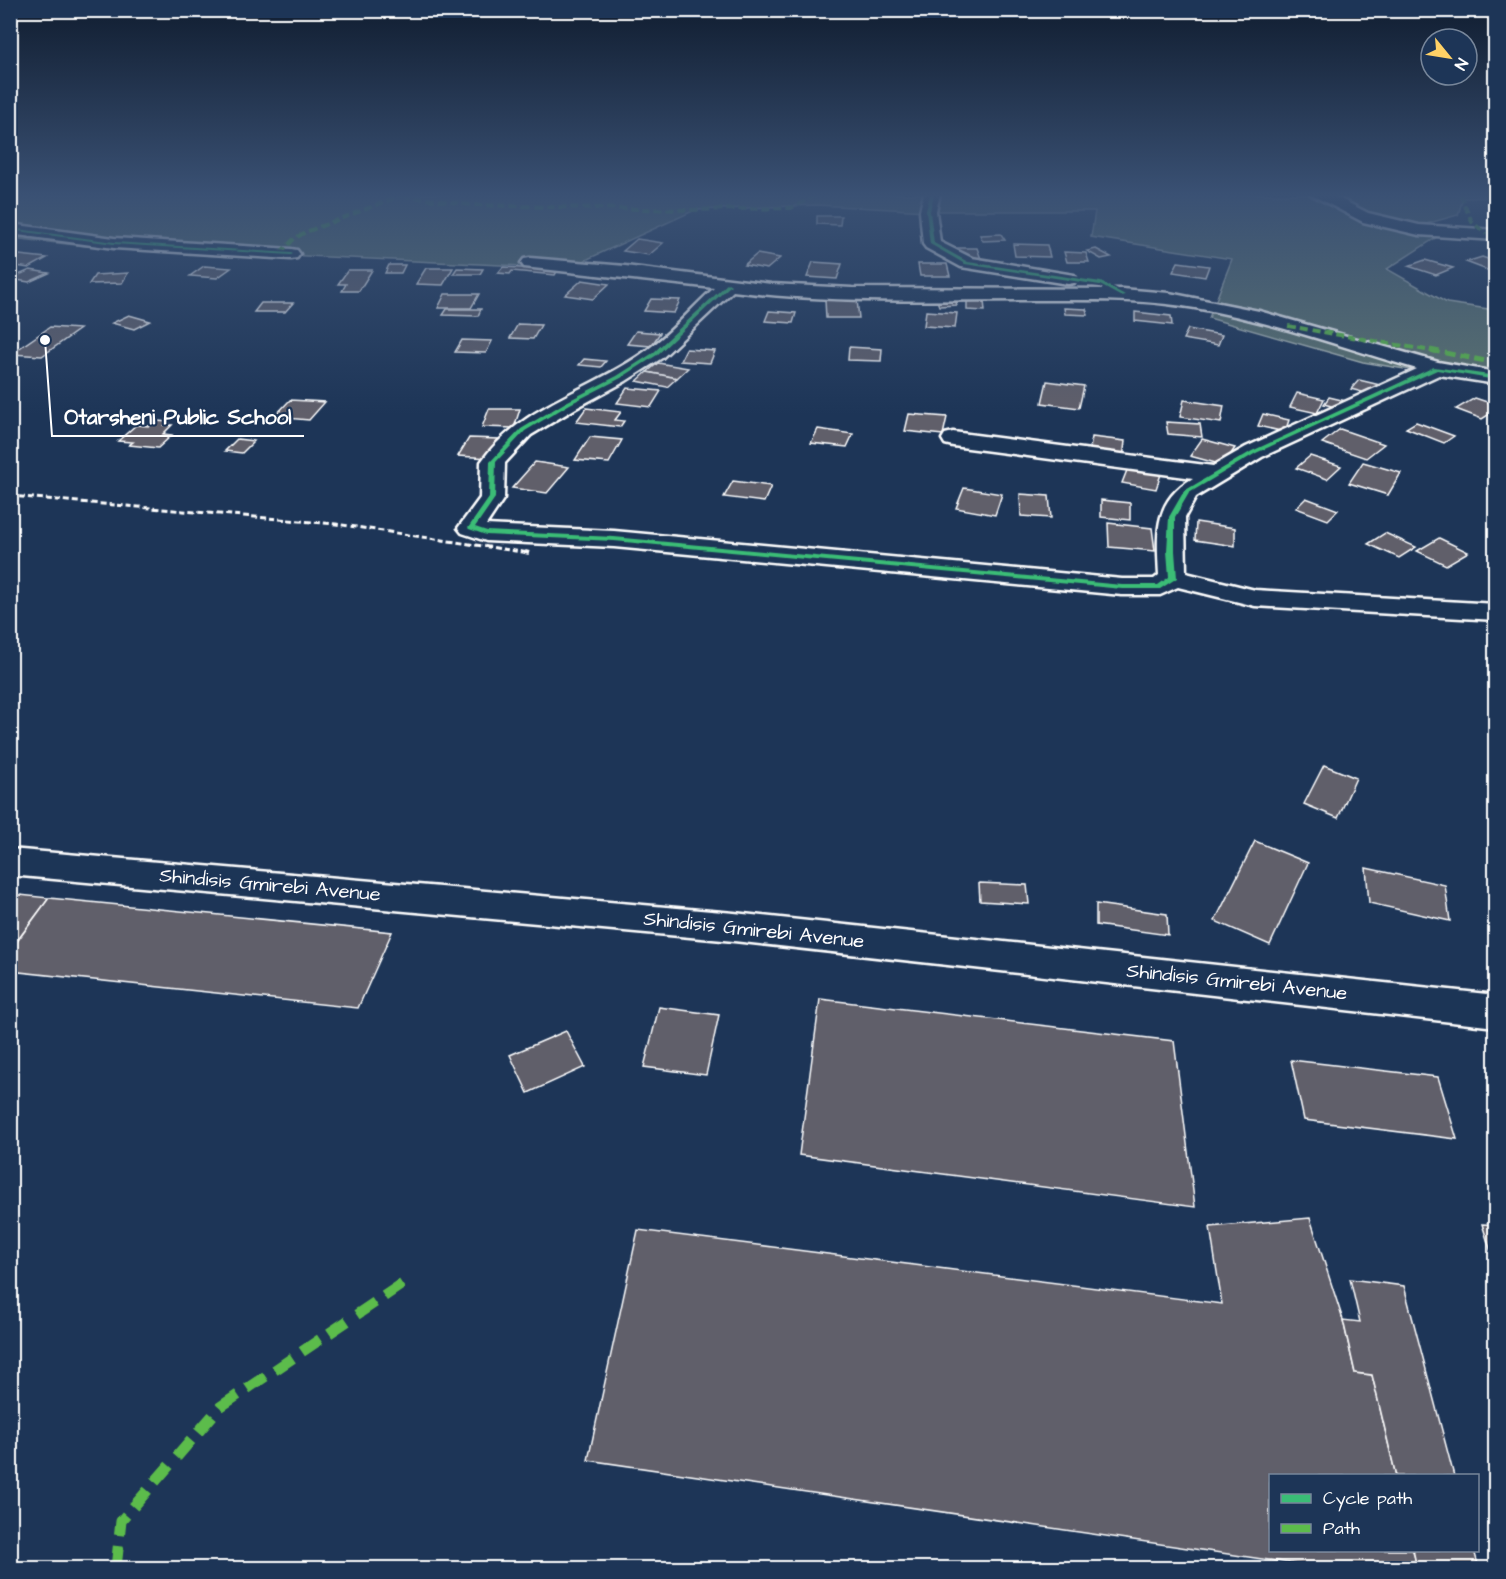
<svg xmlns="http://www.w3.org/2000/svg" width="1506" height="1579" viewBox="0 0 1506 1579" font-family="'Architects Daughter',sans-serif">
<rect width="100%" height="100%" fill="#1d3557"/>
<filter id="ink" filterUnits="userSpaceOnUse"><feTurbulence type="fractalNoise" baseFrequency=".0167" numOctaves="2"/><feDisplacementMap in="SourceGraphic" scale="12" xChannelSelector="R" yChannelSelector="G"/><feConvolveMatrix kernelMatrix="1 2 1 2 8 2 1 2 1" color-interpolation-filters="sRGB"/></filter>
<g filter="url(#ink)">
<g fill="#5b736f" stroke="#adb9b7" stroke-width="1.5">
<polygon points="11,194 1318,194 1363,217 1445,232 1387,269 1447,303 1495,310 1495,384 1363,362 1209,318 1232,259 1091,237 1095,211 928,211 817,205 695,210 568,268 86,246 11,238"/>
<polygon points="1327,194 1495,194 1496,197 1463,198 1458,215 1415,227 1366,214"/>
</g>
<g fill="#605e6b" stroke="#fff" stroke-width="1.5">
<polygon points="817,216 841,216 840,225 817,224"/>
<polygon points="1001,234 1005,240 983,241 980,235"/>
<polygon points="637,239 663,243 649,255 623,251"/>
<polygon points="1013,244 1047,245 1050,257 1015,256"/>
<polygon points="955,248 977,248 981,259 972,259"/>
<polygon points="1096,249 1111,257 1101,259 1087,251"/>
<polygon points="1064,252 1086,253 1089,262 1067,262"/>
<polygon points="757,254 780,258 767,269 744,265"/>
<polygon points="19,255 47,258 29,268 10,265 10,259"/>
<polygon points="1482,257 1496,262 1496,267 1487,270 1466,262"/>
<polygon points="1425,260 1453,268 1436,275 1408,266"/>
<polygon points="813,262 842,264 837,279 807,277"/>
<polygon points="1178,262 1209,266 1205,277 1173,272"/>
<polygon points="918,264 947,264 950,276 920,276"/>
<polygon points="389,265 405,265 401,273 385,273"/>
<polygon points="204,266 231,268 217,278 190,276"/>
<polygon points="503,267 558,270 555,275 512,271 510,274 498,273"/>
<polygon points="426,268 453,268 443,285 416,284"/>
<polygon points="457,268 483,269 480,274 453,274"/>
<polygon points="30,270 49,273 29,282 10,279"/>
<polygon points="348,270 372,270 359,291 342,291 346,284 338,284"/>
<polygon points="128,273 122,283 89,284 95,275"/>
<polygon points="582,280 609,284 593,299 565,295"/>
<polygon points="445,294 479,294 471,308 438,308"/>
<polygon points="954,297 957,305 939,306 936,298"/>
<polygon points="651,299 680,300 674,313 644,311"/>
<polygon points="825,300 857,300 859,318 826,318"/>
<polygon points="967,300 984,301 985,311 967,310"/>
<polygon points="261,303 293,303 285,312 254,312"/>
<polygon points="1064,308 1086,309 1088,315 1065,314"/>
<polygon points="447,309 481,309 478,316 443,315"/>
<polygon points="769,311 796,313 793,323 765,321"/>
<polygon points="926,311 957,313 955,328 924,326"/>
<polygon points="1135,312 1171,316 1172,325 1135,321"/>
<polygon points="129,315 150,321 134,329 112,323"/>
<polygon points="518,324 541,325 533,339 510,338"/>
<polygon points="50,327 80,329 42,356 11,354"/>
<polygon points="1188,329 1222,335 1218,345 1183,339"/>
<polygon points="636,331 660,333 651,346 627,344"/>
<polygon points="462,340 492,341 486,353 455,352"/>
<polygon points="849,347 882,349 881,361 848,360"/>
<polygon points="686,349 715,351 710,363 680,361"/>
<polygon points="584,359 606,361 601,367 579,365"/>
<polygon points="658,363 688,368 677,378 647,372"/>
<polygon points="647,372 677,378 667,387 637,381"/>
<polygon points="1359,380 1380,385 1373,395 1351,389"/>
<polygon points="1047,381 1084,386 1079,408 1042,403"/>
<polygon points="627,388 661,391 651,407 617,403"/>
<polygon points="1297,393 1324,399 1317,413 1290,407"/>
<polygon points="1329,397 1346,401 1342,409 1324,404"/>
<polygon points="1475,398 1496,405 1496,410 1482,419 1456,409"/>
<polygon points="290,400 325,402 309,420 274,417"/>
<polygon points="1184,400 1224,406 1221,423 1180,417"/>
<polygon points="586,408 621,412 615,420 624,421 620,427 576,422"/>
<polygon points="489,409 520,409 514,428 482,427"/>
<polygon points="909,414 947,417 943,435 905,431"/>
<polygon points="1263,414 1289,420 1285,432 1258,426"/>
<polygon points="157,421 169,422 165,425 172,425 163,434 172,435 158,448 129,445 133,442 118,441 136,425 150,426"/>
<polygon points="1166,422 1200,424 1202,437 1168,434"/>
<polygon points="1416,422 1454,436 1444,443 1406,428"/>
<polygon points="818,429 853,434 847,447 811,443"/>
<polygon points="1340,429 1384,444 1366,458 1322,443"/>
<polygon points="590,437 622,440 609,463 575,460"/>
<polygon points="1092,437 1125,441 1123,459 1089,454"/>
<polygon points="469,438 500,439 490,458 458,456"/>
<polygon points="237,439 254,441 242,453 225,451"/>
<polygon points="1202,439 1235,448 1223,465 1190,456"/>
<polygon points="1310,456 1341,466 1327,479 1296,468"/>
<polygon points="535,462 569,467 547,493 512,488"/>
<polygon points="1363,462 1401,473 1388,495 1349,483"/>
<polygon points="1129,465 1162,471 1156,489 1122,483"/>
<polygon points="733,481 771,486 764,502 724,497"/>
<polygon points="964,488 1002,494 995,515 956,508"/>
<polygon points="1020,494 1049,496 1051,518 1021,516"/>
<polygon points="1306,498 1338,510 1328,520 1296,508"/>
<polygon points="1101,500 1130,503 1130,520 1101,517"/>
<polygon points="1196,522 1235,528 1235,546 1195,540"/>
<polygon points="1108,523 1152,528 1155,551 1109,547"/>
<polygon points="1385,533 1416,547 1399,558 1368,544"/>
<polygon points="1439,538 1468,552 1446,565 1417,551"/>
<polygon points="1324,765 1356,778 1338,818 1304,804"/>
<polygon points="1255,841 1308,863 1270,945 1215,921"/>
<polygon points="1366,868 1445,885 1450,921 1369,903"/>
<polygon points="979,883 1027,885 1029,904 980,901"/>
<polygon points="10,894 49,898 14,945 10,945"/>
<polygon points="49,898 392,932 358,1008 10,971 10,951"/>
<polygon points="1096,904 1167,914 1168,935 1096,925"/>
<polygon points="820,999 1174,1041 1195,1207 799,1155"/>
<polygon points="659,1007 719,1015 706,1075 644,1067"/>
<polygon points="566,1031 585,1067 528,1093 510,1055"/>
<polygon points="1291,1060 1438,1077 1457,1139 1304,1120"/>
<polygon points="1310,1218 1343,1320 1355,1373 1372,1375 1396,1476 1270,1476 1270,1550 1413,1550 1417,1568 1324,1568 588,1460 638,1230 1222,1304 1210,1227"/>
<polygon points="1482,1224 1496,1225 1496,1255 1492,1255"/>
<polygon points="1350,1279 1404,1286 1454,1476 1396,1476 1372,1375 1355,1373 1343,1320 1360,1322"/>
<polygon points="1413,1550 1474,1550 1479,1568 1417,1568"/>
</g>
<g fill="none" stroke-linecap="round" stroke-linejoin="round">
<defs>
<g id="minor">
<polygon points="924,194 940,194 936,211 940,242 972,258 1074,275 1077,279 1074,283 1068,284 961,267 926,248 923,244 920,211"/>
<polygon points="1310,194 1331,194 1368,213 1419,225 1496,230 1496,240 1419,235 1363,222"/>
<polygon points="10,224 114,238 291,249 297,250 300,254 297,258 291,259 114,248 10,234"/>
<path d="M 530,258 L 625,266 L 771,284 L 852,288 L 1122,289 L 1169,293 L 1259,311 L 1438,362 L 1496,372 L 1496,384 L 1439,375 L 1262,457 L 1196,497 L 1185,517 L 1186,573 L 1255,590 L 1496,604 L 1496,620 L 1255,606 L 1178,587 L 1160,595 L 1122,595 L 614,547 L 486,541 L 462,533 L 458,528 L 480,498 L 481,462 C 521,405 593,390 647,350 C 671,333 692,308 714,288 L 524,267 L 521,263 L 524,259 ZM 733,291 C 833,304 935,300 1036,300 C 1080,300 1123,299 1167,304 C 1252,314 1335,345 1417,369 L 1246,447 L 1213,466 L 953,432 L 945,434 L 942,439 L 945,444 L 953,446 L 1193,478 C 1153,501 1157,534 1159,575 L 1154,579 L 1122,579 L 614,531 L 486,525 L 504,498 L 505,463 L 531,435 L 576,408 L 626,381 L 662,358 Z"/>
</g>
<polygon id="major" points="10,849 734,913 1496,995 1496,1027 734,941 10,875"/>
</defs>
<use href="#minor" stroke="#fff" stroke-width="5"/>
<use href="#major" stroke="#fff" stroke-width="5"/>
<use href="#minor" fill="#1d3557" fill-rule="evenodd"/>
<use href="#major" fill="#1d3557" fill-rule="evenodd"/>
<polyline stroke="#fff" stroke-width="3" stroke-dasharray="6 3" stroke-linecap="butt" points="10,496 336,524 529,553"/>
<polyline stroke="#fff" stroke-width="4" stroke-dasharray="8 4" stroke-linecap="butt" points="525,552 529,553"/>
<g stroke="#5cbc4b" stroke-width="4" stroke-dasharray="8 4" stroke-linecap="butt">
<polyline points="1460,194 1472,222 1486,234"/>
<polyline points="403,196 473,205 686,210 791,208 819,194"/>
<polyline points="280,253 295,238 306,232 405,194"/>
<polyline points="1288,326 1438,352"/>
</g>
<polyline stroke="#5cbc4b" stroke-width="5" stroke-dasharray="10 5" stroke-linecap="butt" points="1430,350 1496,363"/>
<polyline stroke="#5cbc4b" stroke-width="11" stroke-dasharray="22 11" stroke-linecap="butt" points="116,1568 121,1521 220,1407 411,1278"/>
<defs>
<g id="cycleway">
<polygon points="930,194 934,194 930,211 934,243 968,262 1101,282 1125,295 1120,296 1100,285 965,264 930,244 926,211"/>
<polygon points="10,228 114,242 291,253 293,254 291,255 114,244 10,230"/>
<polygon points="728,283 731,285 730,286 657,355 621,378 570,404 525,431 496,462 495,498 475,527 487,531 614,537 1122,585 1158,585 1169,577 1167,551 1169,517 1184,491 1252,451 1434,367 1496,376 1496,380 1437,370 1256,453 1189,493 1175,517 1175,551 1177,578 1160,589 1122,589 614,541 486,535 469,529 468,528 489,498 490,462 521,429 566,402 617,376 653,353"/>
</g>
</defs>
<use href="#cycleway" stroke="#1d3557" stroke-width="4"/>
<use href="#cycleway" fill="#3abd76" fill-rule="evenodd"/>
</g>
</g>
<linearGradient id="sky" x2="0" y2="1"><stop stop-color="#101d30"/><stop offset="0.47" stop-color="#3a5174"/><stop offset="1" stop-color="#3a5174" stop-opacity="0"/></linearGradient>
<rect width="1506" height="415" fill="url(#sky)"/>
<g text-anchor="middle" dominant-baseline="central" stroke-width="4.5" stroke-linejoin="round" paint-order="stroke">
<g font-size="20" fill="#fff" stroke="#1d3557">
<text transform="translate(270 885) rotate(5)">Shindisis Gmirebi Avenue</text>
<text transform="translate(754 930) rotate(6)">Shindisis Gmirebi Avenue</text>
<text transform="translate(1237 982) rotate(6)">Shindisis Gmirebi Avenue</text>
</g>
</g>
<path fill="none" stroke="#fff" stroke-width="2" d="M45 340L52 436H304"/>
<circle fill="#fff" stroke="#1d3557" stroke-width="2" cx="45" cy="340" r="6"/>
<g font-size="21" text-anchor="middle" font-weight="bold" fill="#fff" stroke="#1d3557" stroke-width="4.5" stroke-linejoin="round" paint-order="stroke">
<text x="178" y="424">Otarsheni Public School</text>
</g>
<rect width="1506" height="1579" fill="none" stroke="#1d3557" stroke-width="36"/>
<rect x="18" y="18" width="1470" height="1543" fill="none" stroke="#fff" stroke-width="2" filter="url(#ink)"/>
<rect x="1269" y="1474" width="210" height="78" fill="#1d3557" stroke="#77869a" stroke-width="1.5"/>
<rect x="1281" y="1494" width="30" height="9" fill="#3abd76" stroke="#77869a" stroke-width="1.5"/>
<text x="1323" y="1504" font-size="18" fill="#ffffff">Cycle path</text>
<rect x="1281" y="1524" width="30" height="9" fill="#5cbc4b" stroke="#77869a" stroke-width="1.5"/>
<text x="1323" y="1534" font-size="18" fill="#ffffff">Path</text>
<g transform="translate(1449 57) rotate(120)"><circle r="28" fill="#1d3557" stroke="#77869a" stroke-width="1.5"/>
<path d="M0-4.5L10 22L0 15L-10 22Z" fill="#ffd166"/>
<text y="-9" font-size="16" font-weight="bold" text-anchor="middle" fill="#ffffff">N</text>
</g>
</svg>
